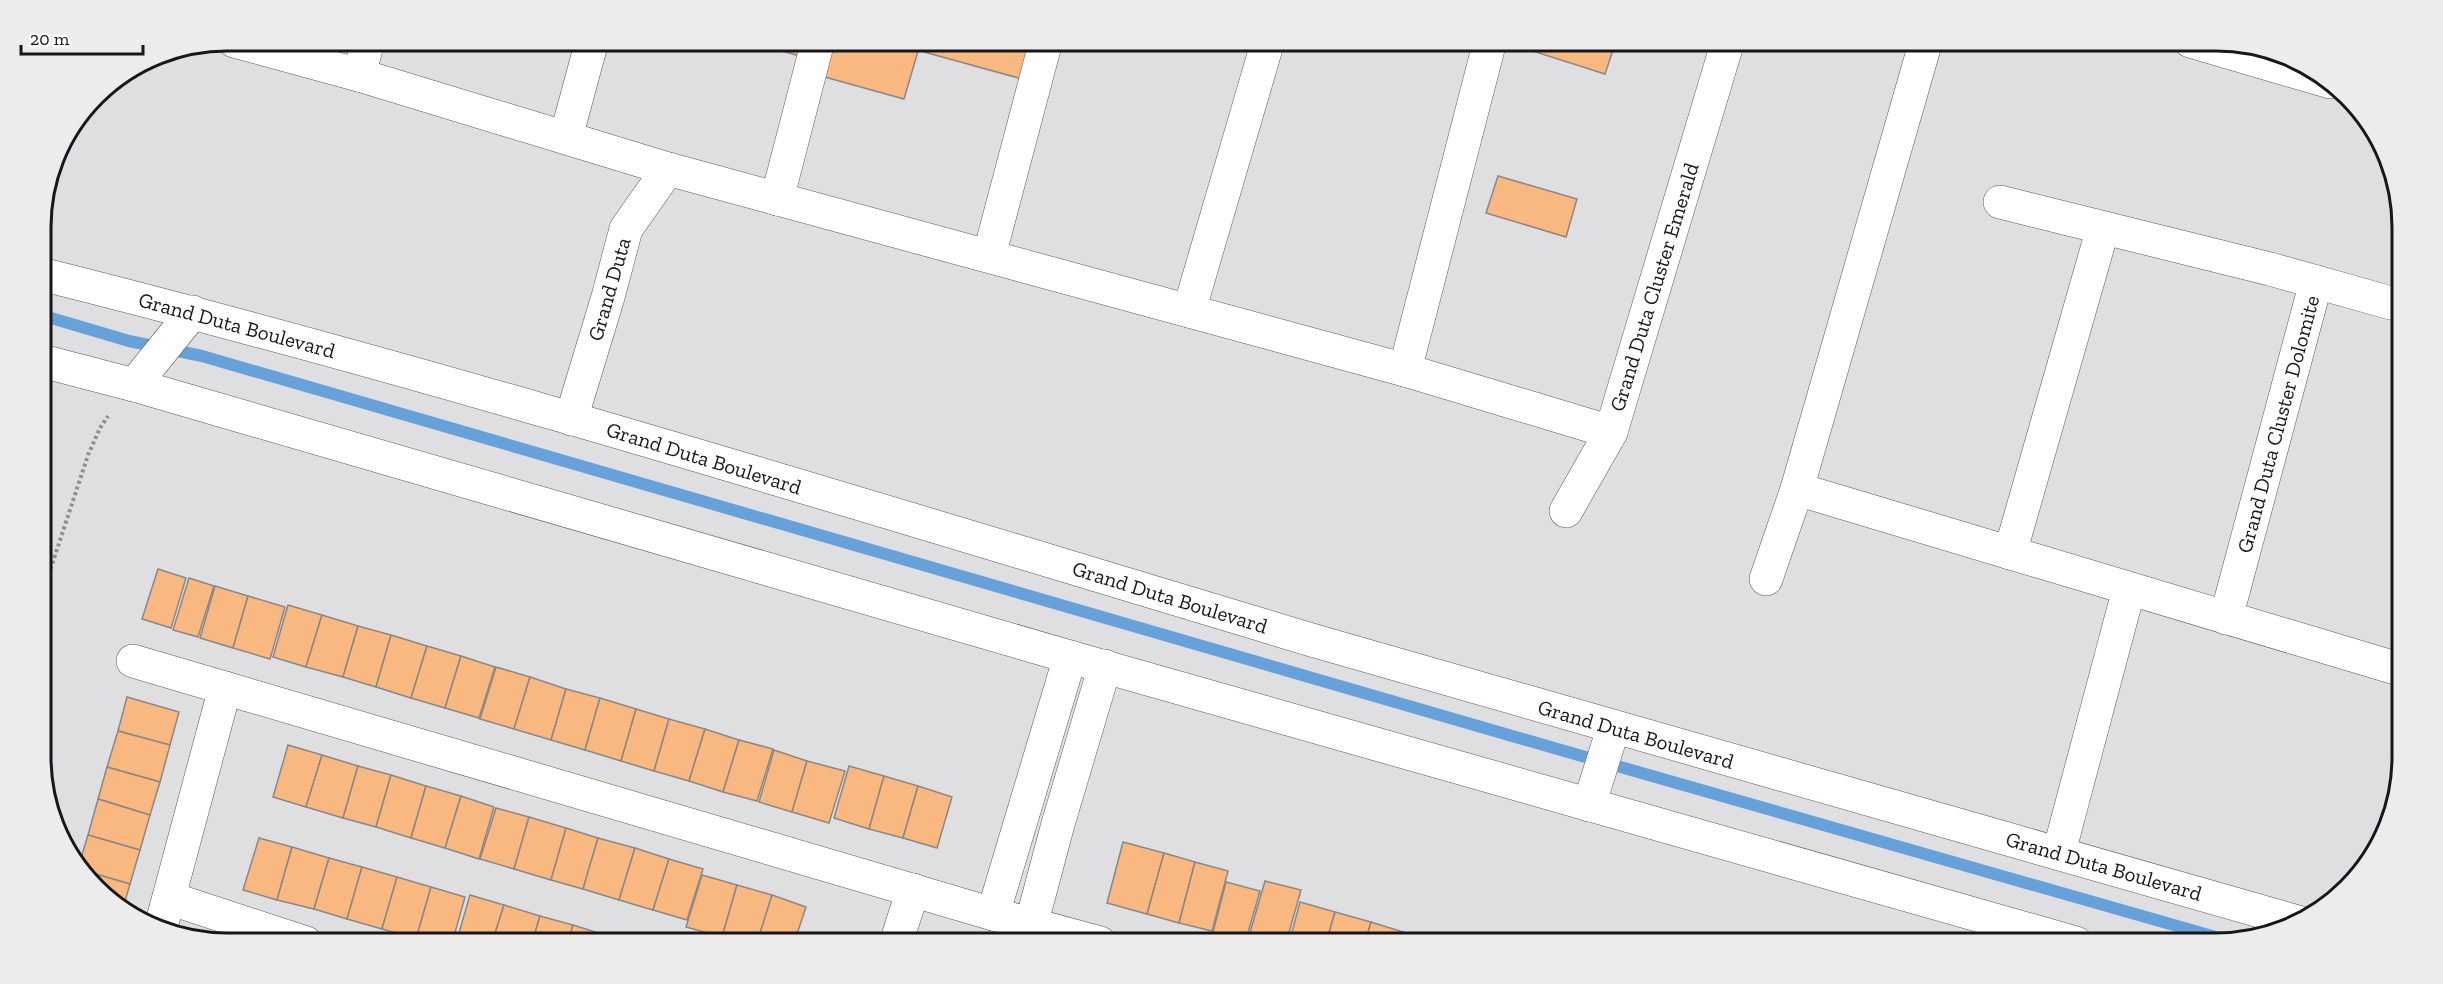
<svg xmlns="http://www.w3.org/2000/svg" width="2443" height="984" viewBox="0 0 2443 984" font-family="'Zilla Slab',serif">
<rect width="100%" height="100%" fill="#dfdfe2"/>
<g fill="none" stroke-linecap="round" stroke-linejoin="round">
<polyline stroke="#67a1d9" stroke-width="12" points="41,315 129,341 202,356 1554,748 2233,942"/>
</g>
<g fill="#f8b880" stroke="#8a8785" stroke-width="1.5">
<polygon points="747,41 807,41 803,57"/>
<polygon points="831,41 921,41 904,99 821,76"/>
<polygon points="928,41 1033,41 1022,79 924,52"/>
<polygon points="1526,41 1616,41 1605,74 1523,48"/>
<polygon points="1498,176 1577,199 1566,237 1486,213"/>
<polygon points="158,569 186,578 171,628 142,619"/>
<polygon points="189,578 214,586 198,637 173,630"/>
<polygon points="215,586 248,596 233,648 200,638"/>
<polygon points="248,596 285,607 270,659 233,648"/>
<polygon points="288,605 322,615 306,667 273,657"/>
<polygon points="322,615 358,626 343,677 306,667"/>
<polygon points="358,626 391,635 376,687 343,677"/>
<polygon points="391,635 427,646 411,698 376,687"/>
<polygon points="427,646 461,656 445,708 411,698"/>
<polygon points="461,656 495,667 479,718 445,708"/>
<polygon points="496,667 530,677 514,729 480,719"/>
<polygon points="530,677 566,689 551,740 514,729"/>
<polygon points="566,689 600,698 585,750 551,740"/>
<polygon points="127,697 179,712 170,745 118,731"/>
<polygon points="600,698 636,709 621,761 585,750"/>
<polygon points="636,709 669,719 654,771 621,761"/>
<polygon points="669,719 705,729 689,781 654,771"/>
<polygon points="705,729 739,740 723,792 689,781"/>
<polygon points="118,731 170,745 160,782 107,767"/>
<polygon points="739,740 773,749 757,801 723,792"/>
<polygon points="288,745 322,755 306,807 273,797"/>
<polygon points="774,750 807,761 792,812 759,802"/>
<polygon points="322,755 358,766 343,818 306,807"/>
<polygon points="807,761 845,771 829,823 792,812"/>
<polygon points="358,766 391,775 376,827 343,818"/>
<polygon points="849,766 884,776 869,829 834,818"/>
<polygon points="107,767 160,782 150,815 98,799"/>
<polygon points="391,775 426,786 411,838 376,827"/>
<polygon points="884,776 918,786 903,838 869,829"/>
<polygon points="426,786 461,796 445,848 411,838"/>
<polygon points="918,786 952,797 937,848 903,838"/>
<polygon points="461,796 494,807 479,859 445,848"/>
<polygon points="98,799 150,815 140,850 88,835"/>
<polygon points="496,808 529,817 514,869 480,859"/>
<polygon points="529,817 566,828 551,880 514,869"/>
<polygon points="566,828 598,838 583,889 551,880"/>
<polygon points="88,835 140,850 130,884 82,870 79,865"/>
<polygon points="259,838 292,847 277,900 243,890"/>
<polygon points="598,838 635,848 619,900 583,889"/>
<polygon points="1123,842 1164,853 1147,914 1107,903"/>
<polygon points="292,847 329,858 314,909 277,900"/>
<polygon points="635,848 669,859 653,910 619,900"/>
<polygon points="1164,853 1195,862 1179,923 1147,914"/>
<polygon points="329,858 362,867 347,919 314,909"/>
<polygon points="669,859 703,869 687,920 653,910"/>
<polygon points="1195,862 1228,871 1212,931 1179,923"/>
<polygon points="362,867 397,877 382,929 347,919"/>
<polygon points="82,870 130,884 124,905 87,880"/>
<polygon points="702,875 737,885 722,937 686,927"/>
<polygon points="397,877 431,887 416,939 382,929"/>
<polygon points="1265,881 1301,890 1286,943 1247,943"/>
<polygon points="1226,882 1260,891 1245,943 1212,936"/>
<polygon points="737,885 772,895 757,943 743,943 722,937"/>
<polygon points="431,887 465,897 452,943 432,943 416,939"/>
<polygon points="470,895 504,905 492,943 456,943"/>
<polygon points="772,895 806,907 794,943 757,943"/>
<polygon points="1300,902 1335,912 1326,943 1289,943"/>
<polygon points="504,905 540,916 532,943 492,943"/>
<polygon points="1335,912 1371,922 1365,943 1326,943"/>
<polygon points="540,916 573,925 568,943 532,943"/>
<polygon points="1371,922 1403,932 1400,943 1365,943"/>
<polygon points="573,925 608,936 606,943 568,943"/>
<polygon points="1403,932 1438,941 1438,943 1400,943"/>
<polygon points="608,936 633,943 606,943"/>
</g>
<g fill="none" stroke-linecap="round" stroke-linejoin="round">
<defs>
<g id="minor">
<polyline points="234,41 359,75 668,169 1405,370 1611,432 1728,41"/>
<polyline points="2190,41 2330,82"/>
<polyline points="359,75 368,41"/>
<polyline points="566,137 592,41"/>
<polyline points="777,199 818,41"/>
<polyline points="2000,202 2270,269 2391,303"/>
<polyline points="989,256 1046,41"/>
<path d="M 41,274 C 472,382 897,516 1322,643 C 1647,739 1973,828 2298,922"/>
<polyline points="1189,311 1268,41"/>
<polyline points="42,361 134,385 1070,657 2076,943"/>
<polyline points="1405,370 1490,41"/>
<polyline points="134,385 193,312"/>
<polyline points="571,419 608,297 626,229 668,169"/>
<polyline points="1797,489 2402,670"/>
<polyline points="1566,511 1611,432"/>
<polyline points="2010,553 2103,228"/>
<polyline points="1766,579 1797,489 1926,41"/>
<polyline points="2226,618 2316,282"/>
<polyline points="133,661 993,914 1100,943"/>
<polyline points="1589,805 1613,729"/>
<polyline points="2059,852 2129,589"/>
<polyline points="169,898 306,943"/>
<polyline points="993,914 1070,657"/>
<polyline points="162,923 225,688"/>
<polyline points="1031,925 1058,824 1105,666"/>
<polyline points="896,943 913,890"/>
</g>
</defs>
<use href="#minor" stroke="#59595c" stroke-width="34"/>
<polyline stroke="#8e8e90" stroke-width="4" stroke-dasharray="3 3" stroke-linecap="butt" points="43,592 88,455 100,428 108,416"/>
<use href="#minor" stroke="#fff" stroke-width="33"/>
</g>
<g text-anchor="middle" dominant-baseline="central" stroke-width="5" stroke-linejoin="round" paint-order="stroke">
<g font-size="21" fill="#171718" stroke="#fff">
<text transform="translate(1654 287) rotate(-73)">Grand Duta Cluster Emerald</text>
<text transform="translate(609 289) rotate(-74)">Grand Duta</text>
<text transform="translate(237 325) rotate(15)">Grand Duta Boulevard</text>
<text transform="translate(2278 424) rotate(-75)">Grand Duta Cluster Dolomite</text>
<text transform="translate(704 458) rotate(17)">Grand Duta Boulevard</text>
<text transform="translate(1170 597) rotate(17)">Grand Duta Boulevard</text>
<text transform="translate(1636 734) rotate(16)">Grand Duta Boulevard</text>
<text transform="translate(2104 866) rotate(16)">Grand Duta Boulevard</text>
</g>
</g>
<path d="M0 0H2443V984H0ZM227 51H2216A176 176 0 0 1 2392 227V757A176 176 0 0 1 2216 933H227A176 176 0 0 1 51 757V227A176 176 0 0 1 227 51Z" fill="#ececed" fill-rule="evenodd"/>
<path fill="none" stroke="#171718" stroke-width="3" d="M227 51H2216A176 176 0 0 1 2392 227V757A176 176 0 0 1 2216 933H227A176 176 0 0 1 51 757V227A176 176 0 0 1 227 51Z"/>
<path d="M21 45v9h122v-9" fill="none" stroke="#171718" stroke-width="3"/>
<text x="30" y="45" font-size="18" fill="#171718" stroke="#ffffff" stroke-width="4.5" paint-order="stroke">20 m</text>
</svg>
